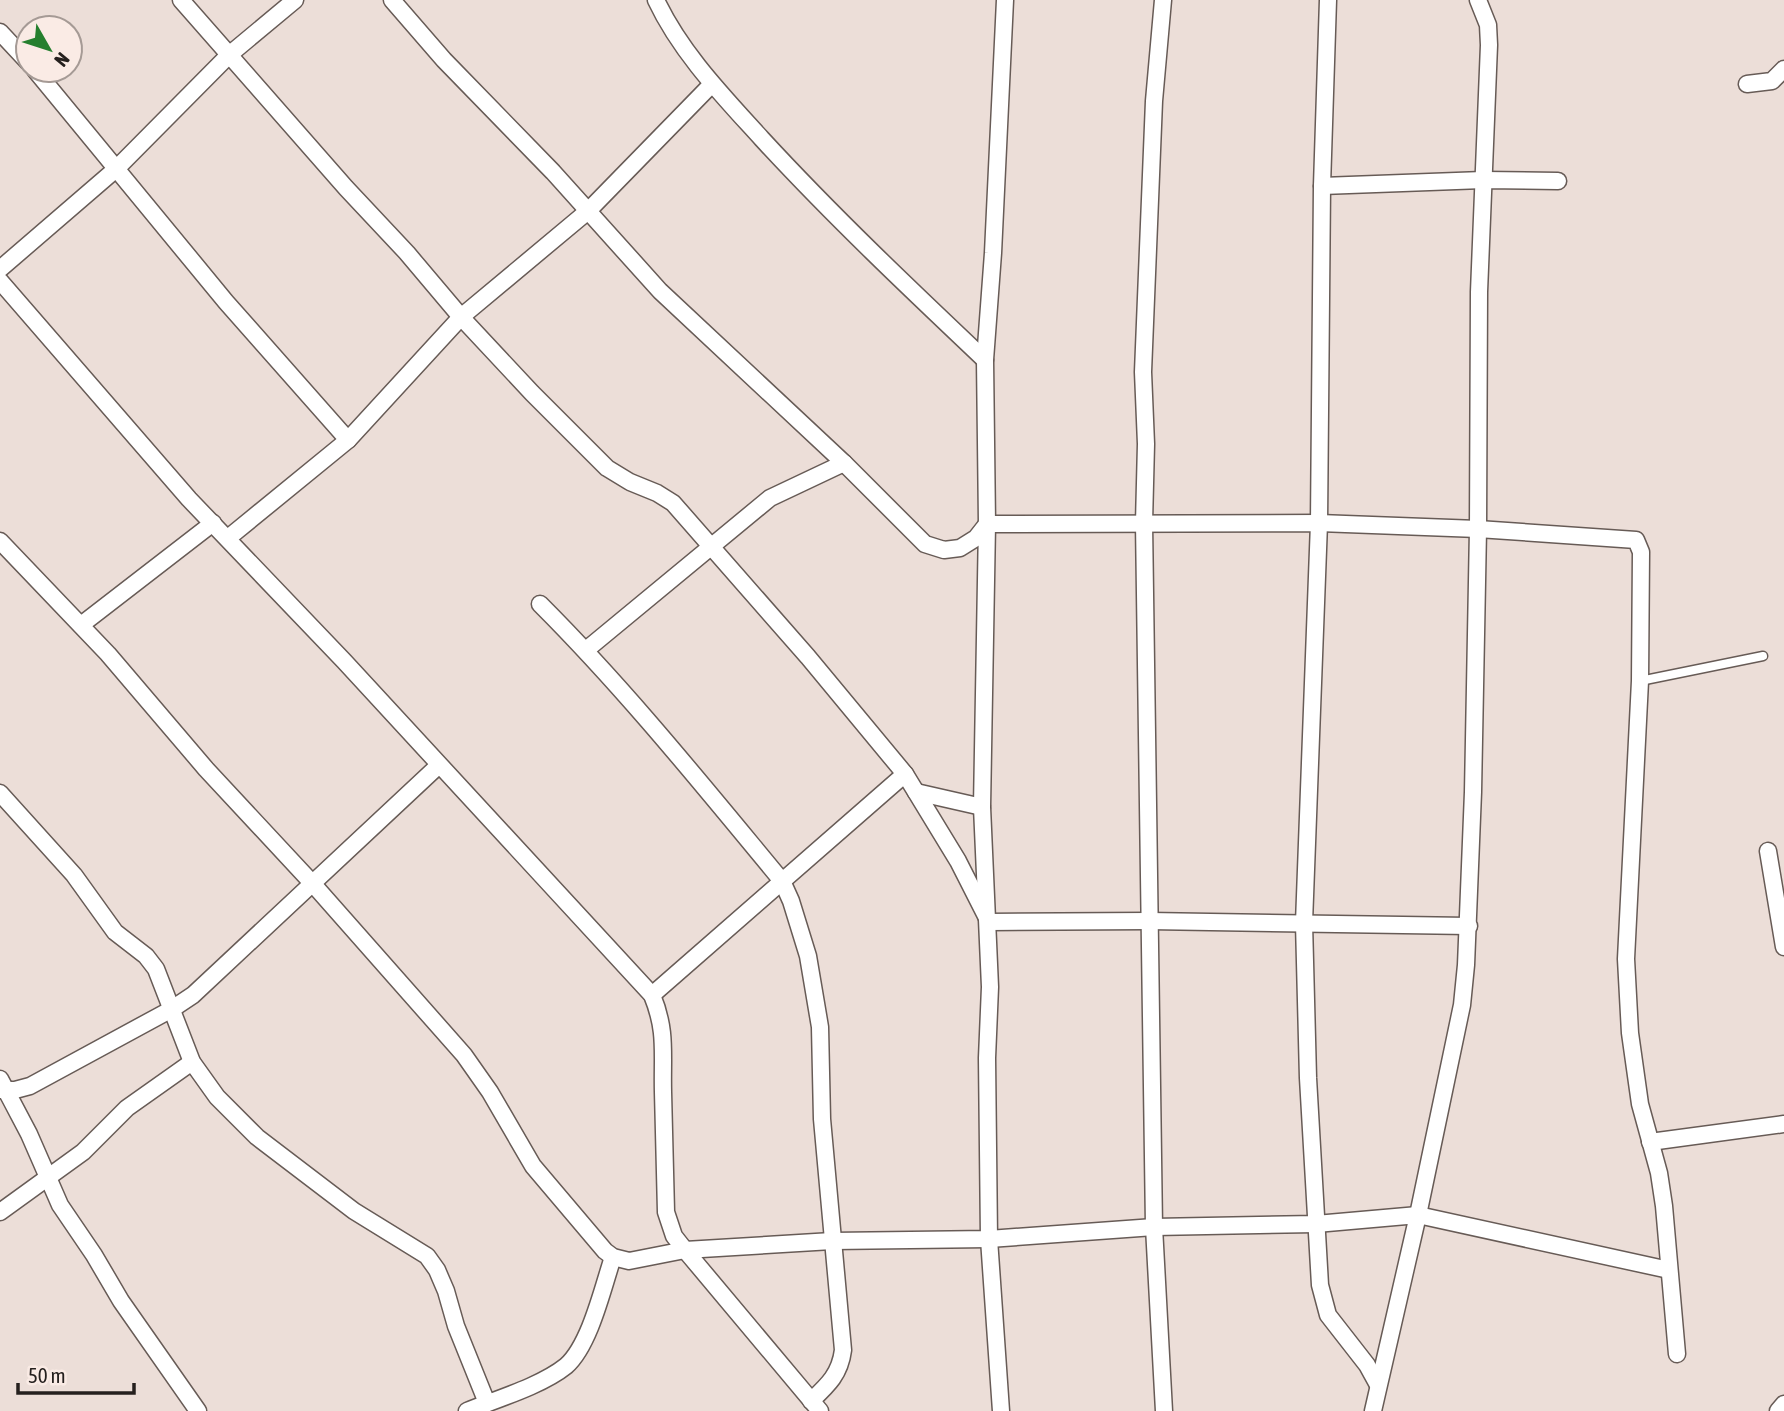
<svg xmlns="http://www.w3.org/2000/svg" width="1784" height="1411" viewBox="0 0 1784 1411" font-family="'Asap Condensed',sans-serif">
<rect width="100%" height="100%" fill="#ecded8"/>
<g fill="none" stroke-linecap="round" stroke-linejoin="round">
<defs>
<polyline id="lane" points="1640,681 1763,656"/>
<g id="street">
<polyline points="181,0 346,188 407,253 461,317 532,393 607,468 630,482 657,493 673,503 808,657 905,774 958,861 989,922 1149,921 1469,926"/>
<polyline points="392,0 444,60 553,172 660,291 844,463 925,544 944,550 960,548 976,538 987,524 1319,523 1478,529 1636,540 1641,552 1640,681 1626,959 1630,1033 1640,1104 1659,1173 1664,1206 1677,1354"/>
<path d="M 656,0 C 681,53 723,96 762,139 C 833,216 909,288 985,360"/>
<polyline points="1163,0 1154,101 1143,372 1146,444 1144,523 1154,1227 1164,1411"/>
<polyline points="1328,0 1322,186 1319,523 1304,923 1308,1078 1320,1285 1328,1315 1367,1365 1378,1385"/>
<polyline points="0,32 28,62"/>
<polyline points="35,70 226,302 348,440"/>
<polyline points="1747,84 1772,81 1784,69"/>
<polyline points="1322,186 1483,180 1558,181"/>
<polyline points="0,269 116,169 229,55 295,0"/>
<path d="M 0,281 L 189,499 L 344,661 L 652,995 C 667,1031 662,1054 663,1092 C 664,1132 665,1172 666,1212 L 674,1236 L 685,1250 L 820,1411"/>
<polyline points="228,538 348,440 461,317 588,211 712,84"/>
<polyline points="0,541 108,654 206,769 313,884 464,1055 490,1092 533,1166 605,1251 613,1257 629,1261 685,1250 832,1241 989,1239 1154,1227 1316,1224 1418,1215 1669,1270"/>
<path d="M 540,604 C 627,691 704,787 782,881 L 791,901 L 808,956 L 820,1027 L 822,1119 L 843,1350 C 840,1374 828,1385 811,1401"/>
<polyline points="81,625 213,523"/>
<polyline points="586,650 770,498 844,463"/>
<polyline points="916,792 982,807"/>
<polyline points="0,793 74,875 115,932 146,956 156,969 192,1062 217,1097 257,1137 354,1211 427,1256 437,1270 446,1291 456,1326 487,1403"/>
<polyline points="1768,851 1784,947"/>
<polyline points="652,995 905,774"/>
<polyline points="0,1079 29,1134 60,1205 94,1255 121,1301 198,1411"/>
<polyline points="0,1090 15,1090 30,1086 172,1009 193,995 438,766"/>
<polyline points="1650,1142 1784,1124"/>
<polyline points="0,1212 83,1152 127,1108 192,1062"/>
<path d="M 467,1411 C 497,1399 541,1386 566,1366 C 590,1345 603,1287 613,1257"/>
<polyline points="1001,1411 989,1239 987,1058 990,987 982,807 987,524 985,360 993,253 1005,0"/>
<polyline points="1373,1411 1418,1215 1462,1005 1466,965 1473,792 1478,529 1479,292 1489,45 1488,25 1478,0"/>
<polyline points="1778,1411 1784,1404"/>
</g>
</defs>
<use href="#lane" stroke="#675b56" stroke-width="11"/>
<use href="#street" stroke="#675b56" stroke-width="19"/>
<use href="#lane" stroke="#fff" stroke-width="8"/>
<use href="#street" stroke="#fff" stroke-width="16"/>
</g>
<g transform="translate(49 49) rotate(129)"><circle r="33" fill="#faebe5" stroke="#a59a95" stroke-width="2"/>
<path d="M0-5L12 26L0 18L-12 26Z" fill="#257f2e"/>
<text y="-10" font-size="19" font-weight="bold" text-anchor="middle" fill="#25201e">N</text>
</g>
<path d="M18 1383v10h116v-10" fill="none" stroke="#25201e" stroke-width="3.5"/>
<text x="28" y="1383" font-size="21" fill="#25201e" stroke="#faebe5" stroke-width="5" paint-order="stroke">50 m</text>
</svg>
